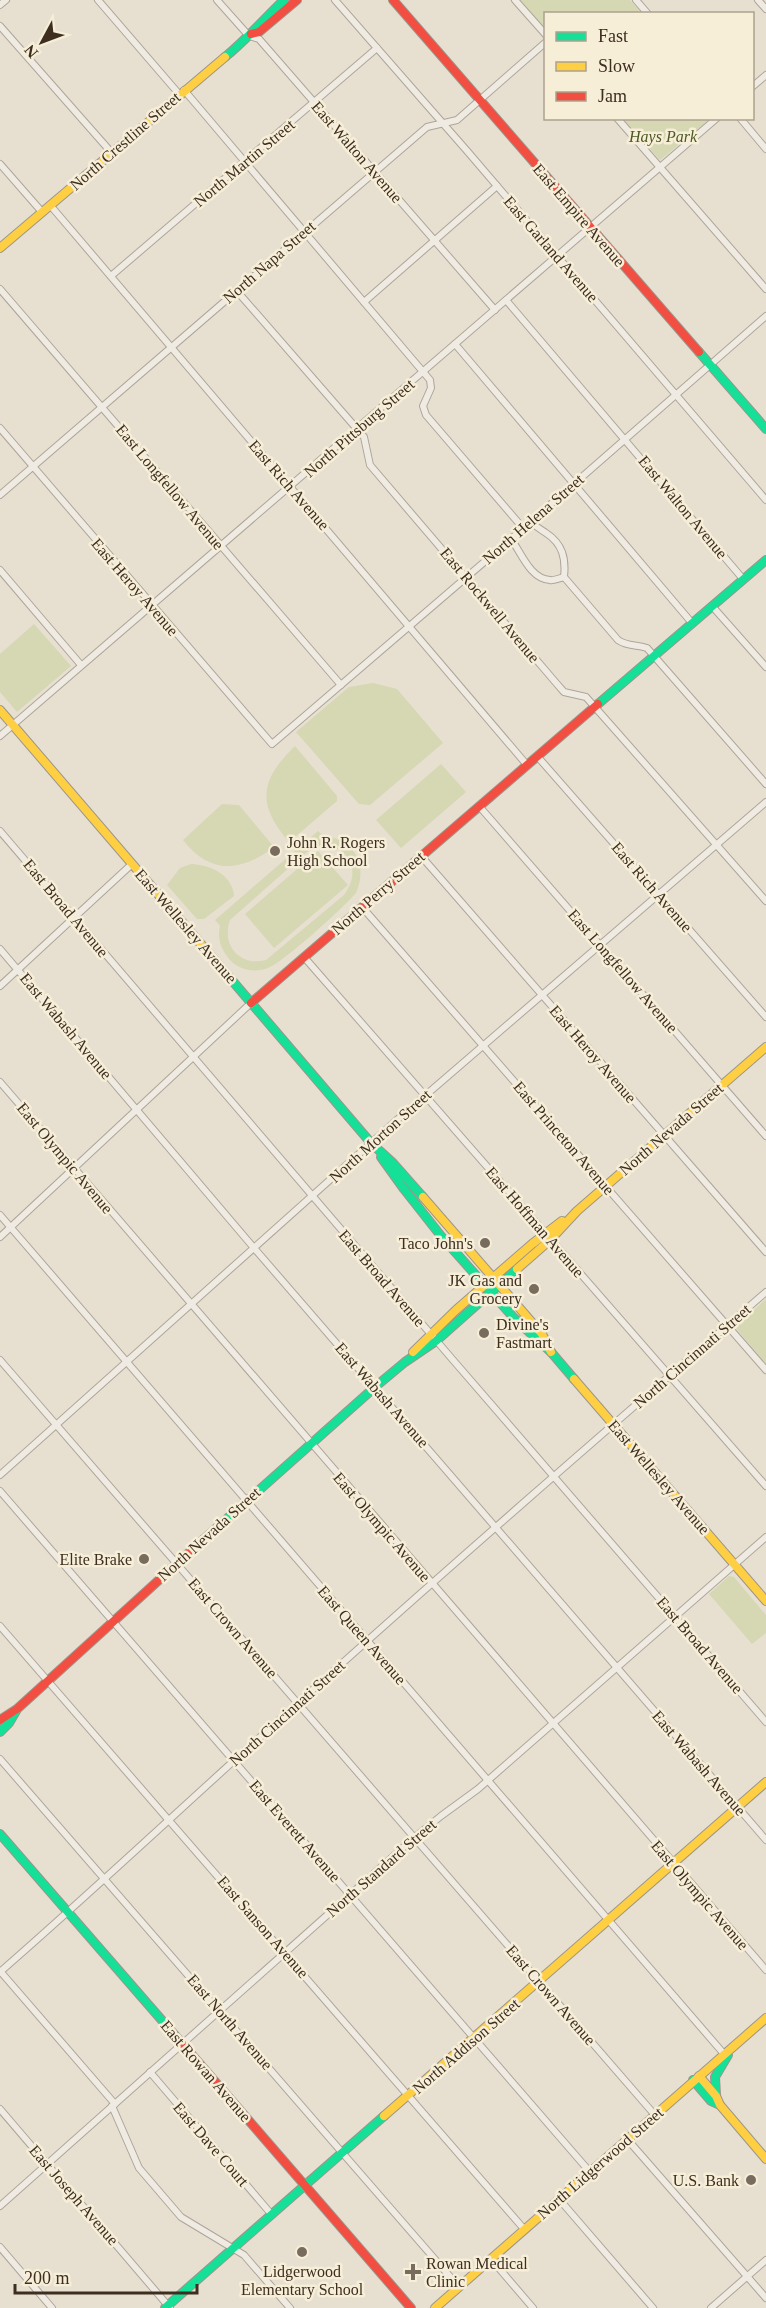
<svg xmlns="http://www.w3.org/2000/svg" width="766" height="2308" viewBox="0 0 766 2308" font-family="'Times New Roman',serif">
<rect width="100%" height="100%" fill="#e7e0d1"/>
<g fill="#d6d7b3" fill-rule="evenodd">
<polygon points="520,0 630,0 642,13 546,14 545,30"/>
<polygon points="623,119 710,119 660,160"/>
<polygon points="34,624 71,666 17,712 0,692 0,654"/>
<polygon points="373,683 397,689 443,743 370,805 359,804 296,732 349,687"/>
<path d="M 295,746 L 337,796 L 337,801 L 289,842 C 256,804 260,780 295,746 Z"/>
<polygon points="441,764 466,792 401,848 376,820"/>
<path d="M 222,804 L 239,805 L 274,847 C 241,872 210,875 183,840 Z"/>
<path d="M 318,831 C 325,838 331,836 339,840 C 361,850 365,873 356,893 C 343,908 284,962 268,968 C 255,973 239,970 230,960 C 221,950 217,939 220,926 L 215,920 ZM 320,846 C 350,845 362,871 344,895 L 266,960 C 240,967 221,945 230,920 L 307,852 Z"/>
<polygon points="318,851 348,885 274,948 245,914"/>
<path d="M 191,864 C 210,865 232,874 234,896 L 204,919 L 197,919 L 167,885 L 180,868 Z"/>
<polygon points="766,1299 766,1364 735,1327"/>
<polygon points="729,1576 734,1577 766,1615 766,1633 752,1644 709,1594"/>
</g>
<g fill="none" stroke-linecap="round" stroke-linejoin="round">
<defs>
<g id="street">
<polyline points="98,0 179,94"/>
<polyline points="217,0 249,36 259,39 495,310"/>
<polyline points="335,0 468,152 766,500"/>
<polyline points="515,0 546,35"/>
<polyline points="636,0 648,14"/>
<polyline points="758,0 766,9"/>
<polyline points="0,5 6,0"/>
<polyline points="0,26 111,152"/>
<polyline points="752,87 766,75"/>
<polyline points="184,90 430,380 431,388 423,406 426,415 523,528"/>
<polyline points="617,118 766,289"/>
<polyline points="740,118 766,149"/>
<polyline points="0,164 42,212"/>
<polyline points="50,205 527,765"/>
<polyline points="111,276 377,48"/>
<polyline points="0,289 341,685"/>
<polyline points="236,290 364,437 370,465 557,684 564,692 586,697 766,901"/>
<polyline points="506,300 743,579"/>
<polyline points="364,302 497,186"/>
<polyline points="455,344 692,623"/>
<polyline points="0,428 272,744 511,539 766,316"/>
<polyline points="0,495 427,127 457,120 546,42"/>
<path d="M 530,521 C 536,527 540,529 546,533 C 563,544 566,559 564,577 L 618,640 C 628,647 636,644 647,648 L 766,784"/>
<path d="M 511,539 C 521,552 530,579 550,580 C 554,581 560,578 564,577"/>
<polyline points="0,570 81,665"/>
<polyline points="712,606 766,667"/>
<polyline points="0,736 717,118"/>
<polyline points="537,756 766,1017"/>
<polyline points="479,806 766,1136"/>
<polyline points="0,831 453,1360 766,1722"/>
<polyline points="421,856 766,1252"/>
<polyline points="362,907 766,1370"/>
<polyline points="0,949 254,1248 766,1840"/>
<polyline points="304,957 766,1486"/>
<polyline points="0,986 132,864"/>
<polyline points="0,1082 766,1970"/>
<polyline points="0,1215 724,2054"/>
<polyline points="0,1237 251,1003"/>
<polyline points="0,1360 654,2114"/>
<polyline points="0,1475 398,1119 766,802"/>
<polyline points="0,1491 590,2172"/>
<polyline points="0,1626 524,2229"/>
<polyline points="0,1759 459,2287"/>
<polyline points="0,1971 115,2104"/>
<path d="M 0,1972 C 101,1884 198,1792 298,1703 C 452,1564 609,1428 766,1292"/>
<polyline points="150,2072 272,2215"/>
<polyline points="112,2106 139,2168 181,2217 244,2255 290,2308"/>
<polyline points="0,2109 170,2308"/>
<polyline points="627,2139 766,2298"/>
<polyline points="559,2199 653,2308"/>
<polyline points="0,2206 415,1837 441,1816 478,1789 766,1537"/>
<polyline points="0,2247 52,2308"/>
<polyline points="491,2259 533,2308"/>
<polyline points="711,2308 766,2260"/>
</g>
<g id="fast">
<path d="M 225,57 C 247,39 264,19 284,0"/>
<polyline points="699,352 766,429"/>
<polyline points="598,704 766,560"/>
<polyline points="212,957 371,1143 393,1163 423,1197"/>
<polyline points="381,1157 404,1189 441,1236 514,1318 551,1352 574,1379"/>
<polyline points="203,1540 375,1387 405,1362 436,1341 517,1269"/>
<polyline points="0,1732 9,1723 16,1711"/>
<polyline points="0,1834 166,2025"/>
<polyline points="693,2080 711,2101 720,2105"/>
<polyline points="716,2095 715,2077 728,2055"/>
<polyline points="165,2308 384,2116"/>
</g>
<g id="slow">
<polyline points="0,248 225,57"/>
<polyline points="0,710 212,957"/>
<polyline points="423,1197 542,1334 551,1352"/>
<polyline points="517,1269 550,1240 577,1211 766,1047"/>
<polyline points="413,1352 456,1310 532,1244 562,1221"/>
<polyline points="574,1379 766,1601"/>
<polyline points="699,2076 716,2096 720,2105 766,2159"/>
<polyline points="384,2116 766,1782"/>
<polyline points="435,2308 766,2018"/>
</g>
<g id="jam">
<polyline points="393,0 699,352"/>
<polyline points="251,34 259,32 297,0"/>
<polyline points="251,1003 598,704"/>
<polyline points="0,1720 17,1709 203,1540"/>
<polyline points="166,2025 411,2308"/>
</g>
</defs>
<use href="#street" stroke="#ada599" stroke-width="8"/>
<use href="#fast" stroke="#9c958a" stroke-width="10"/>
<use href="#slow" stroke="#9c958a" stroke-width="10"/>
<use href="#jam" stroke="#9c958a" stroke-width="10"/>
<use href="#street" stroke="#efebe3" stroke-width="6"/>
<use href="#fast" stroke="#16e098" stroke-width="8"/>
<use href="#slow" stroke="#ffcf43" stroke-width="8"/>
<use href="#jam" stroke="#f24e42" stroke-width="8"/>
</g>
<g fill="#786c5e" stroke="#f7eed8" stroke-width="2">
<circle cx="275" cy="851" r="6"/>
<circle cx="485" cy="1243" r="6"/>
<circle cx="534" cy="1289" r="6"/>
<circle cx="484" cy="1333" r="6"/>
<circle cx="144" cy="1559" r="6"/>
<circle cx="751" cy="2180" r="6"/>
<circle cx="302" cy="2252" r="6"/>
<path d="M410 2263h6v6h6v6h-6v6h-6v-6h-6v-6h6z"/>
</g>
<g text-anchor="middle" dominant-baseline="central" stroke-width="5" stroke-linejoin="round" paint-order="stroke">
<g font-size="16" font-style="italic" fill="#4d5a26" stroke="#f7eed8">
<text x="663" y="136">Hays Park</text>
</g>
<g font-size="16" fill="#3d2e20" stroke="#f7eed8">
<text transform="translate(125 141) rotate(-41)">North Crestline Street</text>
<text transform="translate(357 152) rotate(49)">East Walton Avenue</text>
<text transform="translate(244 163) rotate(-40)">North Martin Street</text>
<text transform="translate(579 215) rotate(49)">East Empire Avenue</text>
<text transform="translate(551 249) rotate(49)">East Garland Avenue</text>
<text transform="translate(269 262) rotate(-41)">North Napa Street</text>
<text transform="translate(359 428) rotate(-41)">North Pittsburg Street</text>
<text transform="translate(289 485) rotate(49)">East Rich Avenue</text>
<text transform="translate(170 487) rotate(50)">East Longfellow Avenue</text>
<text transform="translate(683 507) rotate(50)">East Walton Avenue</text>
<text transform="translate(533 519) rotate(-41)">North Helena Street</text>
<text transform="translate(135 587) rotate(49)">East Heroy Avenue</text>
<text transform="translate(490 605) rotate(50)">East Rockwell Avenue</text>
<text transform="translate(652 887) rotate(49)">East Rich Avenue</text>
<text transform="translate(378 893) rotate(-41)">North Perry Street</text>
<text transform="translate(66 908) rotate(50)">East Broad Avenue</text>
<text transform="translate(186 926) rotate(49)">East Wellesley Avenue</text>
<text transform="translate(623 971) rotate(49)">East Longfellow Avenue</text>
<text transform="translate(66 1026) rotate(50)">East Wabash Avenue</text>
<text transform="translate(593 1054) rotate(49)">East Heroy Avenue</text>
<text transform="translate(671 1129) rotate(-41)">North Nevada Street</text>
<text transform="translate(380 1136) rotate(-42)">North Morton Street</text>
<text transform="translate(564 1138) rotate(49)">East Princeton Avenue</text>
<text transform="translate(65 1158) rotate(50)">East Olympic Avenue</text>
<text transform="translate(535 1222) rotate(49)">East Hoffman Avenue</text>
<text transform="translate(382 1278) rotate(49)">East Broad Avenue</text>
<text transform="translate(692 1356) rotate(-41)">North Cincinnati Street</text>
<text transform="translate(382 1395) rotate(49)">East Wabash Avenue</text>
<text transform="translate(659 1477) rotate(49)">East Wellesley Avenue</text>
<text transform="translate(382 1527) rotate(49)">East Olympic Avenue</text>
<text transform="translate(209 1534) rotate(-42)">North Nevada Street</text>
<text transform="translate(233 1628) rotate(49)">East Crown Avenue</text>
<text transform="translate(362 1635) rotate(49)">East Queen Avenue</text>
<text transform="translate(700 1645) rotate(49)">East Broad Avenue</text>
<text transform="translate(287 1713) rotate(-42)">North Cincinnati Street</text>
<text transform="translate(699 1763) rotate(49)">East Wabash Avenue</text>
<text transform="translate(295 1831) rotate(49)">East Everett Avenue</text>
<text transform="translate(381 1868) rotate(-41)">North Standard Street</text>
<text transform="translate(700 1895) rotate(49)">East Olympic Avenue</text>
<text transform="translate(263 1927) rotate(49)">East Sanson Avenue</text>
<text transform="translate(551 1995) rotate(49)">East Crown Avenue</text>
<text transform="translate(230 2022) rotate(49)">East North Avenue</text>
<text transform="translate(466 2046) rotate(-41)">North Addison Street</text>
<text transform="translate(206 2071) rotate(49)">East Rowan Avenue</text>
<text transform="translate(211 2144) rotate(49)">East Dave Court</text>
<text transform="translate(600 2163) rotate(-41)">North Lidgerwood Street</text>
<text transform="translate(74 2195) rotate(49)">East Joseph Avenue</text>
</g>
<g font-size="16" fill="#3d2e20" stroke="#f7eed8" text-anchor="end">
<text x="287" y="842" text-anchor="start">John R. Rogers<tspan x="287" dy="18">High School</tspan></text>
<text x="473" y="1243">Taco John's</text>
<text x="522" y="1280">JK Gas and<tspan x="522" dy="18">Grocery</tspan></text>
<text x="496" y="1324" text-anchor="start">Divine's<tspan x="496" dy="18">Fastmart</tspan></text>
<text x="132" y="1559">Elite Brake</text>
<text x="739" y="2180">U.S. Bank</text>
<text x="426" y="2263" text-anchor="start">Rowan Medical<tspan x="426" dy="18">Clinic</tspan></text>
<text x="302" y="2271" text-anchor="middle">Lidgerwood<tspan x="302" dy="18">Elementary School</tspan></text>
</g>
</g>
<rect x="544" y="12" width="210" height="108" fill="#f7eed8" stroke="#ada18e" stroke-width="1.5"/>
<rect x="556" y="32" width="30" height="9" fill="#16e098" stroke="#ada18e" stroke-width="1.5"/>
<text x="598" y="42" font-size="18" fill="#3d2e20">Fast</text>
<rect x="556" y="62" width="30" height="9" fill="#ffcf43" stroke="#ada18e" stroke-width="1.5"/>
<text x="598" y="72" font-size="18" fill="#3d2e20">Slow</text>
<rect x="556" y="92" width="30" height="9" fill="#f24e42" stroke="#ada18e" stroke-width="1.5"/>
<text x="598" y="102" font-size="18" fill="#3d2e20">Jam</text>
<g transform="translate(42 42) rotate(229)" stroke="#f7eed8" stroke-width="4.5" paint-order="stroke">
<path d="M0-4.5L10 22L0 15L-10 22Z" fill="#3d2e20"/>
<text y="-9" font-size="16" font-weight="bold" text-anchor="middle" fill="#3d2e20">N</text>
</g>
<path d="M15 2284v9h182v-9" fill="none" stroke="#3d2e20" stroke-width="3"/>
<text x="24" y="2284" font-size="18" fill="#3d2e20" stroke="#f7eed8" stroke-width="4.5" paint-order="stroke">200 m</text>
</svg>
